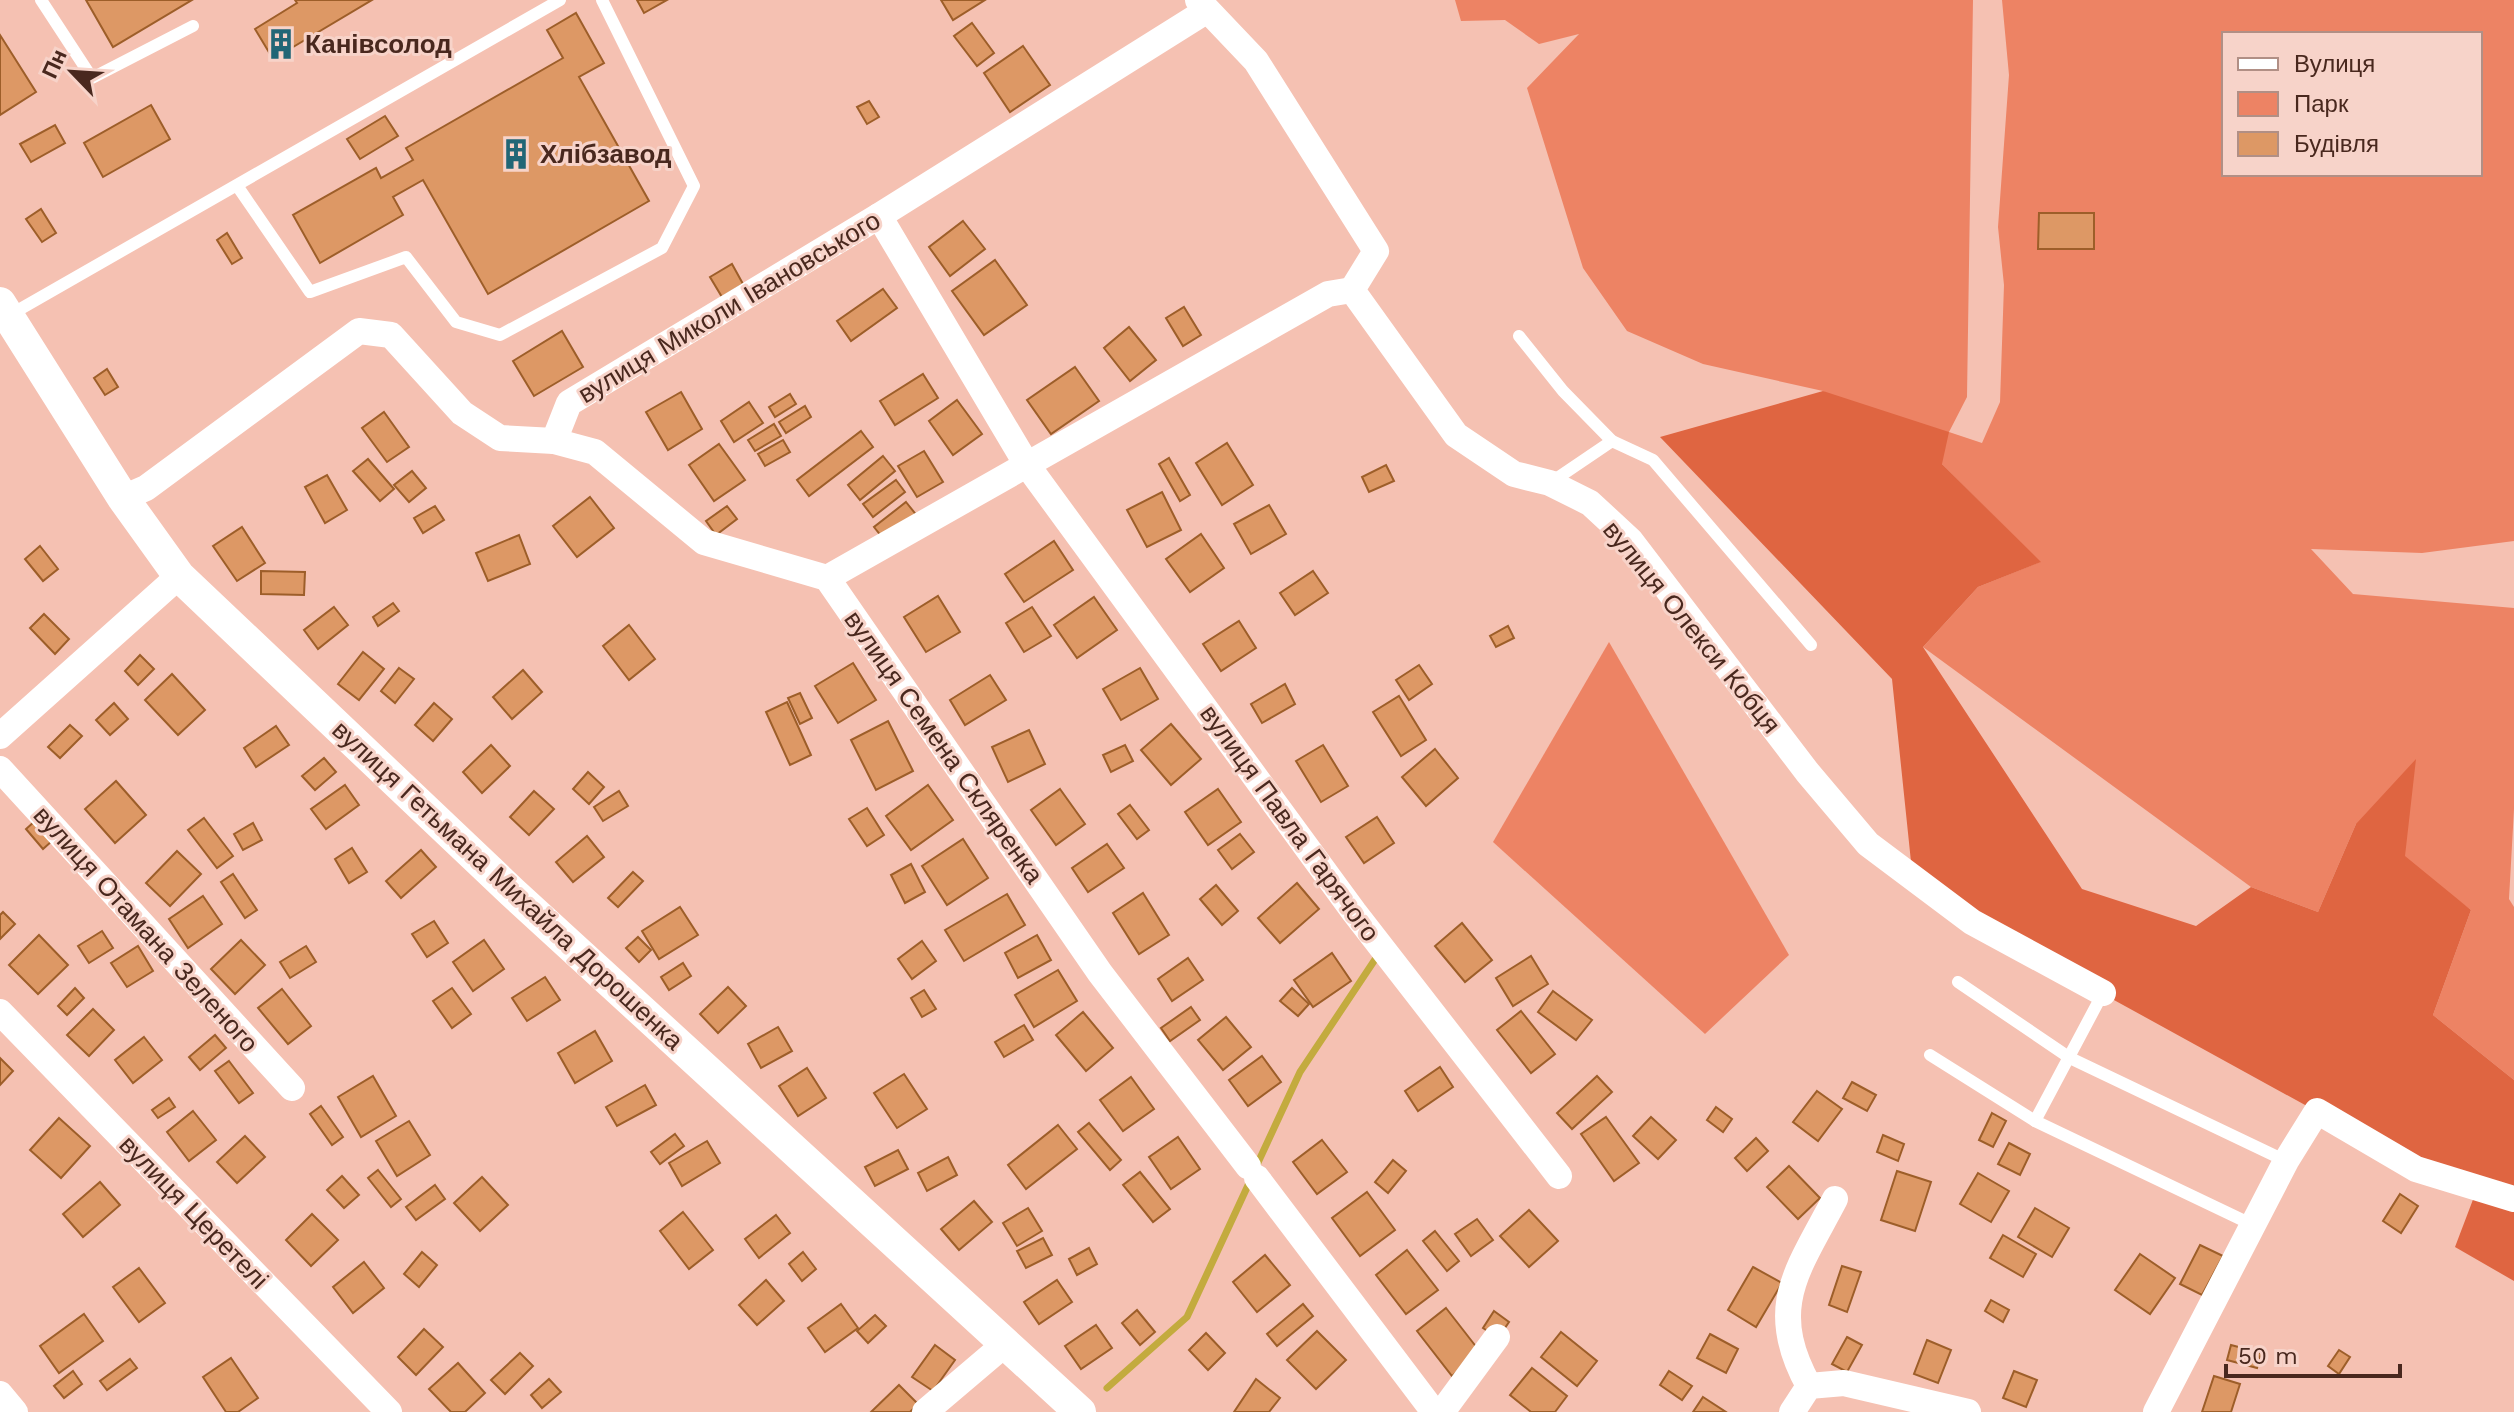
<svg xmlns="http://www.w3.org/2000/svg" width="2514" height="1412" viewBox="0 0 2514 1412" font-family="'Work Sans',sans-serif">
<rect width="100%" height="100%" fill="#f5c1b2"/>
<g fill="#ed8364" fill-rule="evenodd">
<path d="M 1455,0 L 1973,0 L 1967,397 L 1949,432 L 1982,443 L 2000,402 L 2004,285 L 1998,227 L 2009,75 L 2002,0 L 2514,0 L 2514,541 L 2422,553 L 2311,549 L 2353,594 L 2514,608 L 2514,809 L 2509,899 L 2514,907 L 2514,1080 L 2433,1015 L 2471,910 L 2356,824 L 2318,912 L 2251,887 L 1923,647 L 1978,587 L 2040,562 L 1942,464 L 1823,391 L 1703,364 L 1627,331 L 1583,268 L 1527,88 L 1579,34 L 1539,44 L 1505,20 L 1461,21 ZM 2224,34 L 2480,34 L 2480,174 L 2224,174 Z"/>
<polygon points="1609,642 1789,955 1705,1034 1493,842"/>
</g>
<polygon fill="#df6541" points="1823,391 1949,432 1942,464 2041,562 1978,587 1923,647 2082,889 2196,926 2251,887 2318,912 2356,824 2416,759 2405,856 2471,910 2433,1015 2514,1080 2514,1281 2455,1247 2477,1189 2336,1122 1972,922 1913,881 1892,679 1660,437"/>
<g fill="none" stroke-linecap="round" stroke-linejoin="round">
<g stroke="#c3ab3e" stroke-width="7">
<polyline points="1255,1169 1300,1072 1376,958"/>
<polyline points="1107,1388 1187,1317 1250,1181"/>
</g>
</g>
<g fill="#dd9865" stroke="#9d5e29" stroke-width="2">
<polygon points="86,0 192,0 113,47"/>
<polygon points="295,0 372,0 273,59 255,29 297,3"/>
<polygon points="637,0 667,0 644,13"/>
<polygon points="941,0 985,0 953,20"/>
<polygon points="576,13 604,63 579,77 649,201 488,294 423,180 393,197 403,215 320,263 293,215 376,168 381,178 413,160 406,148 563,58 547,30"/>
<polygon points="972,23 994,53 977,66 954,36"/>
<polygon points="0,35 36,92 0,115"/>
<polygon points="1023,46 1050,85 1010,112 984,73"/>
<polygon points="869,101 879,117 867,124 857,107"/>
<polygon points="151,105 170,139 103,177 84,143"/>
<polygon points="385,116 398,136 360,159 347,139"/>
<polygon points="55,125 65,143 31,162 20,144"/>
<polygon points="41,209 56,233 42,242 26,219"/>
<polygon points="2039,213 2094,213 2094,249 2038,249"/>
<polygon points="963,221 985,249 950,276 929,247"/>
<polygon points="227,233 242,258 232,264 217,240"/>
<polygon points="995,260 1027,305 984,335 952,291"/>
<polygon points="732,264 743,284 722,297 710,277"/>
<polygon points="883,289 897,308 851,341 837,321"/>
<polygon points="1184,307 1201,335 1183,346 1166,318"/>
<polygon points="1129,327 1156,360 1130,381 1104,348"/>
<polygon points="562,331 583,367 534,396 513,361"/>
<polygon points="1075,367 1099,401 1051,434 1027,400"/>
<polygon points="107,369 118,387 105,395 94,378"/>
<polygon points="923,374 938,398 895,425 880,401"/>
<polygon points="681,392 702,429 668,450 646,412"/>
<polygon points="790,394 796,404 775,417 769,407"/>
<polygon points="957,400 982,434 953,455 929,421"/>
<polygon points="749,402 763,423 734,442 721,421"/>
<polygon points="805,406 811,417 786,433 779,422"/>
<polygon points="384,412 409,447 387,462 362,428"/>
<polygon points="774,424 781,436 755,451 748,440"/>
<polygon points="861,431 873,447 809,496 797,480"/>
<polygon points="783,440 790,452 765,466 758,454"/>
<polygon points="1227,443 1253,485 1222,505 1196,463"/>
<polygon points="719,444 745,480 714,501 689,465"/>
<polygon points="924,451 943,482 917,497 898,466"/>
<polygon points="883,456 895,471 860,500 848,485"/>
<polygon points="1169,458 1190,495 1180,501 1159,464"/>
<polygon points="368,459 394,489 380,501 353,471"/>
<polygon points="1386,465 1394,481 1369,492 1362,477"/>
<polygon points="412,471 426,488 409,502 394,485"/>
<polygon points="327,475 347,510 325,523 305,487"/>
<polygon points="896,480 905,492 873,517 863,504"/>
<polygon points="1162,492 1181,530 1147,547 1127,510"/>
<polygon points="590,497 614,528 577,557 553,526"/>
<polygon points="906,502 918,517 886,542 874,527"/>
<polygon points="1269,505 1286,534 1251,554 1234,524"/>
<polygon points="435,506 444,520 423,533 414,518"/>
<polygon points="727,506 737,519 716,535 706,521"/>
<polygon points="242,527 265,563 237,581 213,546"/>
<polygon points="1201,534 1224,568 1190,592 1166,559"/>
<polygon points="519,535 530,564 488,581 476,553"/>
<polygon points="1054,541 1073,570 1024,602 1005,574"/>
<polygon points="40,546 58,569 43,581 25,559"/>
<polygon points="261,571 305,572 304,595 261,594"/>
<polygon points="1313,571 1328,593 1295,615 1280,593"/>
<polygon points="938,596 960,632 926,652 904,617"/>
<polygon points="1094,597 1117,630 1077,658 1054,625"/>
<polygon points="393,603 399,611 378,626 373,617"/>
<polygon points="334,607 348,625 318,649 304,630"/>
<polygon points="1032,607 1051,636 1024,652 1006,623"/>
<polygon points="44,614 69,639 55,654 30,628"/>
<polygon points="1239,621 1256,648 1221,671 1203,644"/>
<polygon points="629,625 655,659 629,680 603,646"/>
<polygon points="1508,626 1514,638 1496,647 1490,636"/>
<polygon points="363,652 384,669 359,700 338,684"/>
<polygon points="140,655 154,669 138,685 125,671"/>
<polygon points="853,663 876,700 838,723 815,686"/>
<polygon points="1419,665 1432,684 1409,700 1396,680"/>
<polygon points="399,668 414,679 395,703 381,691"/>
<polygon points="1140,668 1158,699 1121,720 1103,689"/>
<polygon points="523,670 542,692 512,719 493,697"/>
<polygon points="172,674 205,710 178,735 145,700"/>
<polygon points="990,675 1006,700 965,725 950,700"/>
<polygon points="1285,684 1295,704 1262,723 1251,704"/>
<polygon points="800,693 812,718 800,724 788,698"/>
<polygon points="1399,696 1426,740 1401,756 1373,712"/>
<polygon points="787,702 811,755 790,765 766,712"/>
<polygon points="114,703 128,719 110,735 96,720"/>
<polygon points="434,703 452,719 433,741 415,725"/>
<polygon points="888,721 913,771 876,790 851,740"/>
<polygon points="1171,724 1201,759 1171,785 1141,750"/>
<polygon points="70,725 82,736 60,758 48,747"/>
<polygon points="276,726 289,745 256,767 244,748"/>
<polygon points="1029,730 1045,764 1008,782 992,747"/>
<polygon points="491,745 510,766 482,793 463,772"/>
<polygon points="1125,745 1133,761 1111,772 1103,755"/>
<polygon points="1323,745 1348,786 1321,802 1296,761"/>
<polygon points="1435,749 1458,778 1426,806 1402,777"/>
<polygon points="324,758 336,772 315,790 302,776"/>
<polygon points="588,772 604,787 589,804 573,789"/>
<polygon points="116,781 146,815 115,843 85,809"/>
<polygon points="345,785 359,805 326,829 311,809"/>
<polygon points="928,785 953,820 911,850 886,816"/>
<polygon points="1060,789 1085,824 1056,845 1031,810"/>
<polygon points="1218,789 1241,822 1208,845 1185,812"/>
<polygon points="534,791 554,809 529,835 510,817"/>
<polygon points="619,791 628,806 603,821 594,807"/>
<polygon points="1130,805 1149,830 1137,839 1118,814"/>
<polygon points="867,808 884,835 867,846 849,819"/>
<polygon points="1377,817 1394,843 1364,863 1346,837"/>
<polygon points="204,818 233,856 217,868 188,830"/>
<polygon points="35,821 52,841 43,849 26,829"/>
<polygon points="253,823 262,840 243,850 234,834"/>
<polygon points="1240,834 1254,852 1232,869 1218,850"/>
<polygon points="587,836 604,857 573,882 556,862"/>
<polygon points="963,839 988,878 947,905 922,866"/>
<polygon points="1107,844 1124,868 1088,892 1072,868"/>
<polygon points="352,848 367,872 349,883 335,859"/>
<polygon points="421,850 436,867 401,898 386,881"/>
<polygon points="177,851 201,874 170,906 146,883"/>
<polygon points="911,864 925,892 905,903 891,875"/>
<polygon points="633,872 643,881 618,907 608,898"/>
<polygon points="233,874 257,910 245,918 221,882"/>
<polygon points="1297,883 1319,909 1280,943 1258,918"/>
<polygon points="1216,885 1238,911 1222,925 1200,899"/>
<polygon points="1143,893 1169,935 1139,954 1113,913"/>
<polygon points="1007,894 1025,925 964,961 945,930"/>
<polygon points="203,896 222,924 188,948 169,919"/>
<polygon points="680,907 698,935 659,959 642,931"/>
<polygon points="3,912 15,924 0,939 0,915"/>
<polygon points="434,921 448,943 427,957 412,934"/>
<polygon points="1462,923 1492,960 1465,982 1435,946"/>
<polygon points="102,931 113,948 89,963 78,946"/>
<polygon points="39,935 68,965 38,994 9,965"/>
<polygon points="1037,935 1051,960 1018,978 1005,953"/>
<polygon points="638,937 651,950 639,962 626,948"/>
<polygon points="241,940 265,965 235,994 211,969"/>
<polygon points="484,940 504,969 473,991 453,962"/>
<polygon points="922,941 936,961 912,979 898,959"/>
<polygon points="138,946 153,971 127,987 111,963"/>
<polygon points="306,946 316,962 290,978 280,962"/>
<polygon points="1332,953 1351,981 1313,1007 1294,980"/>
<polygon points="1531,956 1548,984 1513,1006 1496,978"/>
<polygon points="1188,958 1203,980 1172,1001 1158,979"/>
<polygon points="683,963 691,976 669,990 661,977"/>
<polygon points="1058,970 1077,1001 1034,1027 1015,995"/>
<polygon points="545,977 560,1000 527,1021 512,998"/>
<polygon points="728,987 746,1006 718,1033 700,1014"/>
<polygon points="75,988 84,998 67,1015 58,1006"/>
<polygon points="452,988 471,1014 452,1028 433,1001"/>
<polygon points="1292,988 1309,1004 1298,1016 1280,1001"/>
<polygon points="282,989 311,1026 288,1044 258,1008"/>
<polygon points="924,990 936,1009 922,1017 911,998"/>
<polygon points="1553,991 1592,1020 1576,1040 1538,1012"/>
<polygon points="1191,1007 1200,1020 1170,1041 1161,1028"/>
<polygon points="93,1009 114,1030 89,1056 67,1035"/>
<polygon points="1521,1011 1555,1054 1531,1073 1497,1030"/>
<polygon points="1083,1012 1113,1048 1086,1071 1056,1035"/>
<polygon points="1226,1017 1251,1047 1223,1070 1198,1040"/>
<polygon points="1024,1025 1033,1040 1004,1057 995,1042"/>
<polygon points="778,1027 792,1051 761,1068 748,1044"/>
<polygon points="595,1031 612,1061 575,1083 558,1053"/>
<polygon points="215,1035 226,1048 200,1070 189,1057"/>
<polygon points="144,1037 162,1060 133,1083 115,1060"/>
<polygon points="1262,1056 1281,1082 1248,1106 1229,1080"/>
<polygon points="0,1058 13,1071 0,1085"/>
<polygon points="229,1061 253,1093 239,1103 215,1071"/>
<polygon points="1440,1067 1453,1087 1418,1111 1405,1091"/>
<polygon points="807,1068 826,1098 798,1116 779,1086"/>
<polygon points="904,1074 927,1109 897,1128 874,1093"/>
<polygon points="373,1076 396,1116 361,1137 338,1097"/>
<polygon points="1597,1076 1612,1092 1572,1129 1557,1113"/>
<polygon points="1131,1077 1154,1109 1123,1131 1100,1100"/>
<polygon points="1852,1082 1876,1095 1867,1111 1843,1098"/>
<polygon points="645,1085 656,1105 617,1126 606,1107"/>
<polygon points="1817,1091 1842,1109 1818,1141 1793,1122"/>
<polygon points="169,1098 175,1107 158,1118 152,1110"/>
<polygon points="321,1106 343,1137 332,1145 310,1114"/>
<polygon points="1716,1107 1732,1119 1723,1132 1707,1120"/>
<polygon points="193,1111 216,1140 189,1161 167,1132"/>
<polygon points="1992,1113 2006,1121 1993,1147 1979,1140"/>
<polygon points="1606,1117 1639,1163 1614,1181 1581,1134"/>
<polygon points="1651,1117 1676,1140 1658,1159 1633,1136"/>
<polygon points="59,1118 90,1146 61,1178 30,1150"/>
<polygon points="409,1121 430,1155 397,1176 376,1141"/>
<polygon points="1089,1123 1121,1160 1110,1170 1078,1132"/>
<polygon points="1058,1125 1077,1149 1026,1189 1008,1165"/>
<polygon points="675,1134 684,1146 660,1164 651,1152"/>
<polygon points="1883,1135 1904,1144 1898,1161 1877,1152"/>
<polygon points="245,1136 265,1157 237,1183 217,1162"/>
<polygon points="1178,1137 1200,1169 1171,1189 1149,1157"/>
<polygon points="1756,1138 1768,1151 1747,1171 1735,1158"/>
<polygon points="1322,1140 1347,1172 1317,1194 1293,1162"/>
<polygon points="707,1141 720,1163 682,1186 669,1163"/>
<polygon points="2009,1143 2030,1154 2020,1175 1998,1164"/>
<polygon points="898,1150 908,1169 875,1186 865,1167"/>
<polygon points="948,1157 957,1175 927,1191 918,1173"/>
<polygon points="1393,1160 1406,1171 1388,1193 1375,1182"/>
<polygon points="1789,1166 1820,1198 1798,1219 1767,1187"/>
<polygon points="378,1170 401,1199 391,1207 368,1178"/>
<polygon points="1897,1171 1931,1182 1915,1231 1881,1220"/>
<polygon points="1140,1172 1170,1209 1153,1222 1123,1185"/>
<polygon points="1978,1173 2009,1191 1991,1222 1960,1204"/>
<polygon points="342,1176 359,1195 344,1208 327,1190"/>
<polygon points="482,1177 508,1205 480,1231 454,1203"/>
<polygon points="100,1182 120,1205 83,1237 63,1214"/>
<polygon points="435,1185 445,1199 416,1220 406,1207"/>
<polygon points="1367,1192 1395,1230 1360,1256 1332,1218"/>
<polygon points="2400,1194 2418,1206 2401,1233 2383,1221"/>
<polygon points="974,1201 992,1222 959,1250 941,1229"/>
<polygon points="1028,1208 1042,1231 1017,1246 1003,1223"/>
<polygon points="2035,1208 2069,1228 2052,1257 2018,1237"/>
<polygon points="1529,1210 1558,1241 1529,1267 1500,1236"/>
<polygon points="683,1212 713,1250 689,1269 660,1231"/>
<polygon points="312,1214 338,1240 311,1266 286,1240"/>
<polygon points="776,1215 790,1233 759,1258 745,1239"/>
<polygon points="1477,1219 1493,1240 1471,1256 1455,1234"/>
<polygon points="1435,1231 1459,1261 1447,1271 1423,1241"/>
<polygon points="2003,1235 2036,1254 2023,1277 1990,1258"/>
<polygon points="1043,1238 1052,1255 1026,1268 1017,1251"/>
<polygon points="2200,1245 2223,1256 2202,1295 2180,1284"/>
<polygon points="1089,1248 1097,1264 1077,1275 1069,1259"/>
<polygon points="1407,1250 1438,1290 1406,1314 1376,1275"/>
<polygon points="422,1252 437,1265 419,1287 404,1274"/>
<polygon points="803,1252 816,1269 802,1281 789,1264"/>
<polygon points="2140,1254 2175,1278 2150,1314 2115,1290"/>
<polygon points="1265,1255 1290,1285 1257,1312 1233,1282"/>
<polygon points="364,1262 384,1288 353,1313 333,1287"/>
<polygon points="1842,1266 1861,1272 1847,1312 1829,1305"/>
<polygon points="1753,1267 1782,1283 1756,1327 1728,1310"/>
<polygon points="139,1268 165,1303 139,1322 113,1287"/>
<polygon points="766,1280 784,1301 757,1325 739,1305"/>
<polygon points="1057,1280 1072,1302 1039,1324 1024,1302"/>
<polygon points="1991,1300 2009,1310 2003,1322 1985,1311"/>
<polygon points="841,1304 858,1328 825,1352 808,1328"/>
<polygon points="1303,1304 1313,1316 1277,1346 1267,1334"/>
<polygon points="1446,1308 1481,1353 1452,1376 1417,1331"/>
<polygon points="1137,1310 1155,1332 1140,1345 1122,1323"/>
<polygon points="1494,1311 1509,1322 1498,1338 1483,1328"/>
<polygon points="84,1314 103,1341 59,1373 40,1346"/>
<polygon points="875,1315 886,1326 868,1343 857,1331"/>
<polygon points="1096,1325 1112,1348 1081,1369 1065,1346"/>
<polygon points="424,1329 443,1347 416,1375 398,1357"/>
<polygon points="1317,1331 1346,1360 1316,1389 1287,1360"/>
<polygon points="1561,1332 1597,1361 1577,1386 1541,1357"/>
<polygon points="1206,1333 1225,1353 1208,1370 1189,1350"/>
<polygon points="1710,1334 1738,1349 1726,1373 1697,1358"/>
<polygon points="1847,1337 1862,1345 1847,1372 1832,1364"/>
<polygon points="1927,1340 1951,1350 1938,1383 1914,1374"/>
<polygon points="935,1345 955,1360 933,1391 912,1377"/>
<polygon points="2231,1345 2261,1353 2257,1368 2227,1360"/>
<polygon points="2339,1350 2350,1357 2339,1374 2328,1366"/>
<polygon points="520,1353 533,1366 505,1394 491,1380"/>
<polygon points="231,1358 258,1398 238,1412 226,1412 203,1377"/>
<polygon points="130,1359 137,1368 107,1390 100,1381"/>
<polygon points="458,1363 485,1393 465,1412 451,1412 429,1389"/>
<polygon points="1532,1368 1567,1396 1555,1412 1531,1412 1510,1395"/>
<polygon points="73,1371 82,1384 64,1398 54,1386"/>
<polygon points="1669,1371 1692,1386 1682,1400 1660,1385"/>
<polygon points="2014,1371 2037,1380 2026,1407 2003,1398"/>
<polygon points="2214,1376 2240,1384 2231,1412 2202,1412"/>
<polygon points="549,1379 561,1392 542,1408 531,1395"/>
<polygon points="1256,1379 1280,1398 1269,1412 1234,1412"/>
<polygon points="899,1385 918,1404 910,1412 871,1412"/>
<polygon points="1703,1397 1726,1412 1693,1412"/>
</g>
<g fill="none" stroke-linecap="round" stroke-linejoin="round">
<g stroke="#fff" stroke-width="12">
<polyline points="41,0 92,78 193,26"/>
<polyline points="238,187 310,292 406,257 456,322 500,335 662,248 694,186 602,0"/>
<polyline points="8,316 560,0"/>
<polyline points="1519,336 1563,391 1612,441"/>
<polyline points="1550,483 1612,441 1653,460 1811,645"/>
<polyline points="1958,982 2070,1058 2286,1161"/>
<polyline points="1930,1055 2035,1121 2253,1225"/>
<polyline points="2035,1121 2103,993"/>
</g>
<g stroke="#fff" stroke-width="26">
<polyline points="1198,0 1256,61 1376,251 1352,290 1456,435 1514,474 1550,483 1590,503 1630,540 1808,773 1868,844 1972,922 2103,993"/>
<polyline points="879,216 1027,465 1354,912 1559,1176"/>
<polyline points="554,441 569,403 879,216 1206,11"/>
<polyline points="123,498 146,488 359,331 391,335 462,413 500,438 554,441 595,452 704,542 827,578 1100,973 1248,1166"/>
<polyline points="827,578 1328,294 1352,290"/>
<polyline points="0,736 179,576"/>
<polyline points="0,769 292,1088"/>
<polyline points="0,1012 389,1412"/>
<polyline points="1257,1178 1434,1412"/>
<path d="M 1809,1386 C 1765,1307 1798,1270 1835,1199"/>
<polyline points="0,1394 15,1412"/>
<polyline points="925,1412 1005,1344"/>
<polyline points="1442,1412 1497,1337"/>
<polyline points="1792,1412 1809,1386 1844,1383 1968,1412"/>
<polyline points="2156,1412 2286,1161 2317,1111 2416,1169 2514,1199"/>
</g>
<polyline stroke="#fff" stroke-width="32" points="0,303 123,498 179,576 512,892 1080,1412"/>
</g>
<defs>
<symbol id="building-bare" viewBox="-9 -9 18 18"><path d="M-4-6H4V6H1V3H-1V6H-4ZM-2.5-4.3h1.7v1.8h-1.7ZM.8-4.3h1.7v1.8H.8ZM-2.5-1h1.7V.8h-1.7ZM.8-1h1.7V.8H.8Z" fill="#216676" stroke="#f7d3c9" stroke-width="2.5" paint-order="stroke"/></symbol>
</defs>
<g fill-rule="evenodd">
<use href="#building-bare" x="259" y="22" width="44" height="44"/>
<use href="#building-bare" x="494" y="132" width="44" height="44"/>
</g>
<g text-anchor="middle" dominant-baseline="central" stroke-width="6" stroke-linejoin="round" paint-order="stroke">
<g font-size="26" font-weight="bold" fill="#49281e" stroke="#f7d3c9" text-anchor="start">
<text x="305" y="44">Канівсолод</text>
<text x="540" y="154">Хлібзавод</text>
</g>
<g font-size="26" fill="#49281e" stroke="#f7d3c9">
<text transform="translate(729 307) rotate(-31)">вулиця Миколи Івановського</text>
<text transform="translate(1692 627) rotate(51)">вулиця Олекси Кобця</text>
<text transform="translate(944 747) rotate(55)">вулиця Семена Скляренка</text>
<text transform="translate(1290 823) rotate(54)">вулиця Павла Гарячого</text>
<text transform="translate(508 885) rotate(43)">вулиця Гетьмана Михайла Дорошенка</text>
<text transform="translate(146 929) rotate(48)">вулиця Отамана Зеленого</text>
<text transform="translate(194 1212) rotate(46)">вулиця Церетелі</text>
</g>
</g>
<rect x="2222" y="32" width="260" height="144" fill="#f7d3c9" stroke="#b18f85" stroke-width="2"/>
<rect x="2238" y="58" width="40" height="12" fill="#ffffff" stroke="#b18f85" stroke-width="2"/>
<text x="2294" y="72" font-size="24" fill="#49281e">Вулиця</text>
<rect x="2238" y="92" width="40" height="24" fill="#ed8364" stroke="#b18f85" stroke-width="2"/>
<text x="2294" y="112" font-size="24" fill="#49281e">Парк</text>
<rect x="2238" y="132" width="40" height="24" fill="#dd9865" stroke="#b18f85" stroke-width="2"/>
<text x="2294" y="152" font-size="24" fill="#49281e">Будівля</text>
<g transform="translate(72 72) rotate(295)" stroke="#f7d3c9" stroke-width="6" paint-order="stroke">
<path d="M0-6L14 30L0 20L-14 30Z" fill="#49281e"/>
<text y="-12" font-size="22" font-weight="bold" text-anchor="middle" fill="#49281e">Пн</text>
</g>
<path d="M2226 1364v12h174v-12" fill="none" stroke="#49281e" stroke-width="4"/>
<text x="2238" y="1364" font-size="24" fill="#49281e" stroke="#f7d3c9" stroke-width="6" paint-order="stroke">50 m</text>
</svg>
